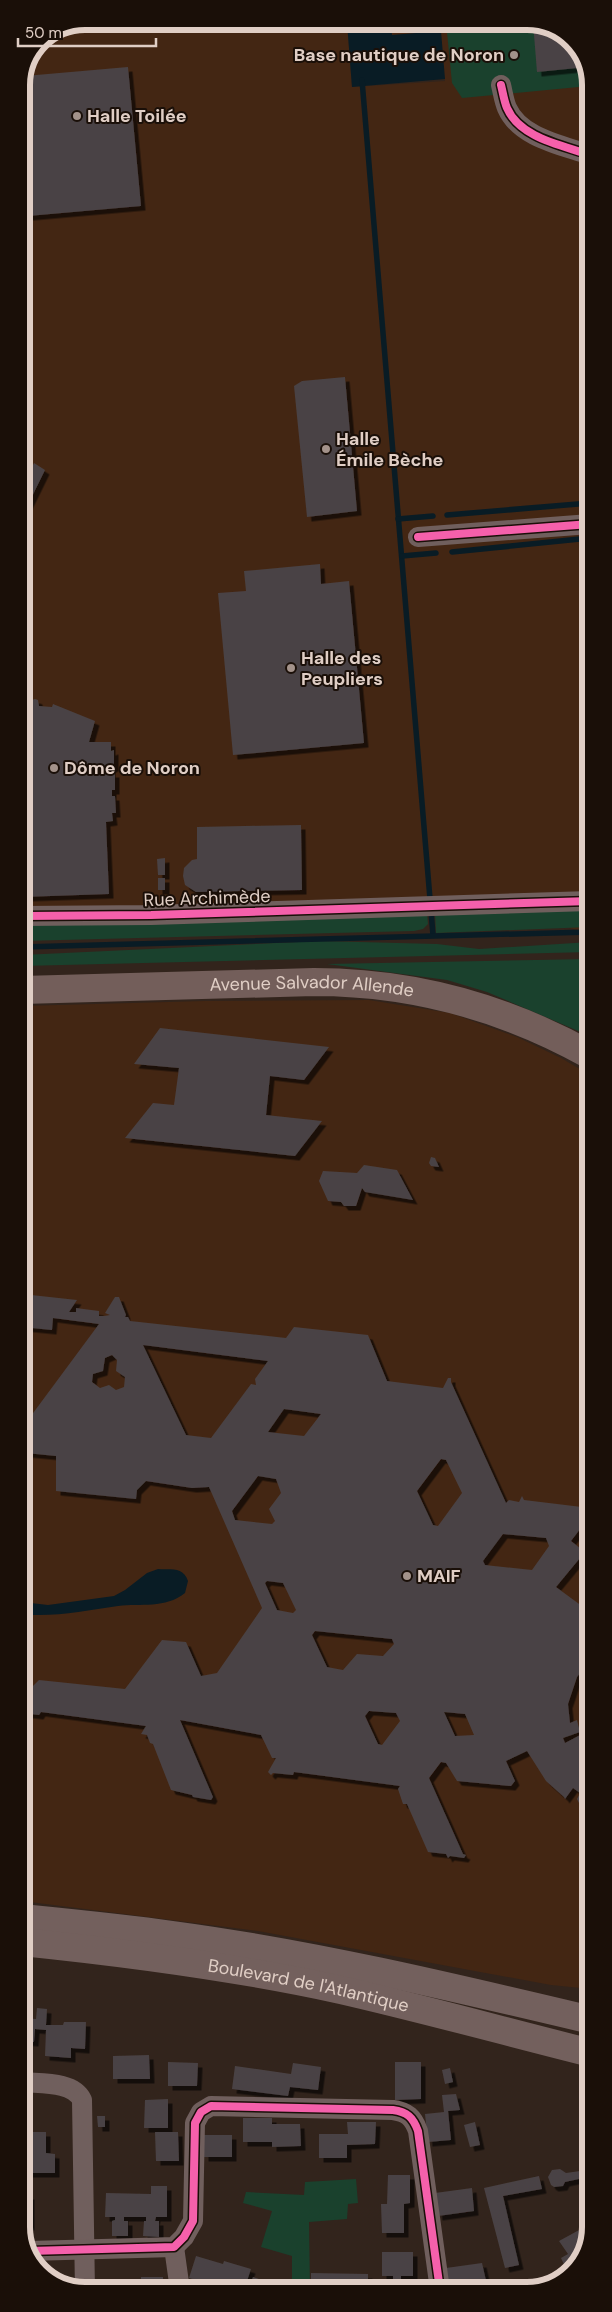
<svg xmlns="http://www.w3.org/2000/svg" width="612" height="2312" viewBox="0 0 612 2312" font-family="'DM Sans',sans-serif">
<defs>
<filter id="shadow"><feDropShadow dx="4.5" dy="4.5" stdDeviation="0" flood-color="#0009"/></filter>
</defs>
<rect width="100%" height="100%" fill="#32241c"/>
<g fill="#432613">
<polygon points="85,21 347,22 352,87 445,81 436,32 392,35 390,28 441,26 441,22 535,22 569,37 589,72 590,934 462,896 22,910 21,85 40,40"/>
<polygon points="369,1000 450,1013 517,1037 561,1058 590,1075 591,1989 551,1985 258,1931 22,1901 22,1006 205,1001"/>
</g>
<g fill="#1a412d">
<polygon points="446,22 535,22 569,37 589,72 589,86 462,98 452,83"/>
<polygon points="590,908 590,927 436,933 435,913"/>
<polygon points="427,913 428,924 423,929 414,931 22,941 22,924"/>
<polygon points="320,941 437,944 479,949 590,942 590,952 22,966 22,955"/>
<polygon points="590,959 590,1036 487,992 447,980 327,964"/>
<polygon points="356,2179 358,2203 348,2204 347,2219 309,2222 310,2290 292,2290 292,2256 261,2247 272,2211 243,2203 246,2192 304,2195 305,2182"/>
</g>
<g fill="#091c25">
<polygon points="347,22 441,22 441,26 391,28 392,35 441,31 445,79 352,87"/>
<path d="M 158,1569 C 171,1570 183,1566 188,1581 L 185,1593 C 165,1609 141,1603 118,1606 C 89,1610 61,1616 33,1615 L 28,1611 L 22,1611 L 22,1602 L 48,1605 L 114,1596 L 125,1590 L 147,1573 Z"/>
</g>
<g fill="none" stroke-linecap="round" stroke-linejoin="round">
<g stroke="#091c25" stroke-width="5.5">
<polyline points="362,80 433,935"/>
<polyline points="447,515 590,503"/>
<polyline points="398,519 433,516"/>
<polyline points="452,552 590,538"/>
<polyline points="402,556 436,553"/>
<polyline points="22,947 590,932"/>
</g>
</g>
<g fill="#4a4244" fill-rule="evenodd" filter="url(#shadow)">
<polygon points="533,22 569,37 587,67 537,72"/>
<polygon points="128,67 141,206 28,216 21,146 21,85 25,76"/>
<polygon points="345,377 357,511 307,517 294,386 302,381"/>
<polygon points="34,463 45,470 22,517 21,466 30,471"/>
<polygon points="320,564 321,584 349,581 364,743 233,755 218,593 246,591 244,571"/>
<polygon points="35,699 38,700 39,706 52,707 53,704 95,721 89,742 111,742 111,751 114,750 114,767 111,768 111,773 115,773 115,790 112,790 112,796 115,796 116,813 112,813 113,821 106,822 109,894 22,897 22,707 31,706 32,700"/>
<polygon points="301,825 302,890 196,892 185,885 183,876 184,868 192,860 197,859 197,827"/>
<polygon points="165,858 165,875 158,875 157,859"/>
<rect x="158" y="878" width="7" height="12"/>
<polygon points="160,1028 329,1047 304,1080 270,1076 266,1115 322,1121 295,1156 125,1138 153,1103 174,1105 179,1068 134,1064"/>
<polygon points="431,1157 435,1158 439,1167 431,1166 429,1163"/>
<polygon points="364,1165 397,1170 413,1200 365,1192 362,1188 356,1206 344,1206 341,1202 328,1201 319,1181 323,1171 357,1173"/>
<path d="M 22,1294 L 77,1300 L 69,1312 L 76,1312 L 76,1308 L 99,1311 L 99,1316 L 104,1316 L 110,1315 L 105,1313 L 115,1297 L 119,1297 L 126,1315 L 125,1317 L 128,1317 L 130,1321 L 286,1338 L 294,1327 L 368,1335 L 387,1381 L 443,1388 L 448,1378 L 451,1378 L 451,1382 L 506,1503 L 509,1500 L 519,1502 L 522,1496 L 524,1500 L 590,1508 L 590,1516 L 571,1541 L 585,1552 L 556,1587 L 590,1612 L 590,1673 L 584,1668 L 577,1677 L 568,1704 L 570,1723 L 577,1720 L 580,1732 L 563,1738 L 565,1743 L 584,1733 L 590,1741 L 590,1750 L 586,1754 L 590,1759 L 590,1810 L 585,1805 L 584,1807 L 579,1803 L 577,1799 L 580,1793 L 573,1788 L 565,1799 L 564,1797 L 546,1781 L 527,1751 L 506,1761 L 515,1781 L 511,1786 L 457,1781 L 446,1763 L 441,1762 L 429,1778 L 463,1854 L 466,1855 L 464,1858 L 450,1856 L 448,1858 L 446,1854 L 428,1852 L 407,1804 L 403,1804 L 398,1789 L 400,1786 L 294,1772 L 293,1775 L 273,1773 L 271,1775 L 268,1772 L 276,1758 L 272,1758 L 261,1735 L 180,1720 L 213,1797 L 211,1800 L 193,1797 L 192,1795 L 171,1790 L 153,1744 L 150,1743 L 147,1735 L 141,1734 L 146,1726 L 41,1712 L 39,1715 L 22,1713 L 22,1687 L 31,1688 L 39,1680 L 125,1689 L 162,1640 L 186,1642 L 201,1676 L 217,1673 L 262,1608 L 209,1487 L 192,1488 L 146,1481 L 137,1490 L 136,1499 L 56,1491 L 56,1456 L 26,1453 L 24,1450 L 22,1452 L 22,1428 L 99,1324 L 53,1318 L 52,1330 L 22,1327 ZM 143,1345 L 268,1361 L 255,1379 L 256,1385 L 251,1384 L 211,1438 L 186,1435 ZM 112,1355 L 117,1360 L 116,1371 L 125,1377 L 124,1387 L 116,1390 L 109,1385 L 100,1388 L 92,1382 L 93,1374 L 103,1371 L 105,1358 ZM 284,1409 L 321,1414 L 304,1436 L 268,1432 ZM 441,1459 L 446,1460 L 462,1493 L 438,1526 L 433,1525 L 417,1491 ZM 258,1476 L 276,1479 L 281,1493 L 269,1509 L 275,1521 L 272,1524 L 235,1520 L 232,1511 ZM 503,1534 L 546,1538 L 549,1546 L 532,1570 L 485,1565 L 483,1561 ZM 267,1581 L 283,1583 L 296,1610 L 293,1613 L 277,1610 L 265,1583 ZM 315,1631 L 392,1639 L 394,1644 L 383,1656 L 357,1654 L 343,1670 L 327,1667 L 312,1635 ZM 369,1711 L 396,1713 L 400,1721 L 382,1745 L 378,1744 L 365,1716 ZM 444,1712 L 465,1714 L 474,1735 L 455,1736 Z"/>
<polygon points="37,2008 47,2009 46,2025 63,2025 64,2022 86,2022 85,2049 71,2048 71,2058 45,2056 46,2030 35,2029 34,2042 22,2041 22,2018 36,2019"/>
<polygon points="149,2055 150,2079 113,2079 113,2056"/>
<polygon points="168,2062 198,2063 197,2086 168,2086"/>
<polygon points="395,2062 421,2062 421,2099 395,2100"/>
<polygon points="293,2063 321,2067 318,2090 290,2087 288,2096 232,2089 235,2066 291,2074"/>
<polygon points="450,2068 453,2082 445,2084 442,2070"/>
<polygon points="456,2094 460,2110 448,2111 451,2140 428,2142 425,2114 444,2112 442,2095"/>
<polygon points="168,2099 168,2128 144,2128 145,2100"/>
<polygon points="22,2112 28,2112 28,2132 46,2132 46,2153 55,2154 55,2173 28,2173 28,2188 26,2188 26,2195 30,2195 30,2226 23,2226"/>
<polygon points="97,2116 105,2116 105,2127 98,2127"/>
<polygon points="243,2118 272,2118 272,2124 300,2124 301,2146 272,2147 272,2142 243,2142"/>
<polygon points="347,2122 376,2122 375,2144 347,2145 347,2158 319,2158 319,2134 348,2134"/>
<polygon points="475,2122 480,2145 470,2147 464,2125"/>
<polygon points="155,2132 178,2132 179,2161 156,2161"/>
<rect x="204" y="2135" width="28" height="22"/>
<polygon points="560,2169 566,2173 587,2170 588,2177 565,2182 563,2186 554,2187 551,2185 548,2177 552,2170"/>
<polygon points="388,2175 410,2175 410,2203 404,2204 404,2233 382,2233 381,2204 387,2204"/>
<polygon points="539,2176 542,2189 503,2196 519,2265 505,2268 484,2188"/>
<polygon points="151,2186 167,2186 167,2217 156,2217 155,2221 159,2221 159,2237 143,2236 144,2221 146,2221 146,2217 124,2217 124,2221 128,2221 128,2236 112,2236 112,2221 115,2220 115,2217 105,2217 106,2193 151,2194"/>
<polygon points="472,2188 474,2211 438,2216 435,2193"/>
<polygon points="581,2229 587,2238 575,2269 568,2273 561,2258 568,2254 559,2241"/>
<polygon points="382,2252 413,2252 413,2276 401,2276 401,2280 404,2280 404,2290 390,2290 390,2281 393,2280 393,2276 382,2276"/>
<polygon points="196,2256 223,2264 224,2261 251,2269 244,2290 218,2283 216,2286 189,2278"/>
<polygon points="482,2263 487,2285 464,2290 450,2290 446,2268"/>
<polygon points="311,2273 368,2274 368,2290 311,2290"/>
<rect x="141" y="2277" width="22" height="13"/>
<polygon points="253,2277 280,2286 279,2290 249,2290"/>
</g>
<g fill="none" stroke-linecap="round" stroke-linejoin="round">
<g stroke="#705f5d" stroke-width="20">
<path d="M 501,85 C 503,93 504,101 507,108 C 520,138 562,145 590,155"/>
<polyline points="418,537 590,524"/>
<polyline points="22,916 151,915 590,901"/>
<path d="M 22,2082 C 40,2084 73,2081 82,2100 L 85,2291"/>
<polyline points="174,2247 180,2290"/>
<path d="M 29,2251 L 174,2247 L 184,2237 L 193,2221 L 195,2123 L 201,2112 L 211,2106 L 393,2110 C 407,2112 413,2117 418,2131 L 440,2290"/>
</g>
<g stroke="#73605d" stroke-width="28">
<path d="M 22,1918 C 72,1923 123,1928 173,1935 C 314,1954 452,1987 591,2020"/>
<path id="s1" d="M 22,1942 C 129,1953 236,1967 341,1990 C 424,2009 507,2032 591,2053"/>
</g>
<path stroke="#735e5a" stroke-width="28" id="s2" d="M 22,990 L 314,982 C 412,982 504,1007 590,1055"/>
<defs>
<g id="cycleway">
<path d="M 501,85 C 503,93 504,101 507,108 C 520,138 562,145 590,155"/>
<polyline points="418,537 590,524"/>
<polyline points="22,916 151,915 590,901"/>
<path d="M 29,2251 L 174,2247 L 184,2237 L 193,2221 L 195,2123 L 201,2112 L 211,2106 L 393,2110 C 407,2112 413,2117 418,2131 L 440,2290"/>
</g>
</defs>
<use href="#cycleway" stroke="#1a0f08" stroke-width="11"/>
<use href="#cycleway" stroke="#f560ab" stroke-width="8"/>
</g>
<g fill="#a3928a" stroke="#1a0f08" stroke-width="2">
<circle cx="514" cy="55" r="5"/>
<circle cx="77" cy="116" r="5"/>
<circle cx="326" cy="449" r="5"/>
<circle cx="291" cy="668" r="5"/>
<circle cx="54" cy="768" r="5"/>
<circle cx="407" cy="1576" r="5"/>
</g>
<g text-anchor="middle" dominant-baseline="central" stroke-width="4" stroke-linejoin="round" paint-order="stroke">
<g font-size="18" font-weight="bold" fill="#e0cec5" stroke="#1a0f08" text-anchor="start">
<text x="504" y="55" text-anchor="end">Base nautique de Noron</text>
<text x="87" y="116">Halle Toilée</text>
<text x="336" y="439">Halle<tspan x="336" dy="21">Émile Bèche</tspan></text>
<text x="301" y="658">Halle des<tspan x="301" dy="21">Peupliers</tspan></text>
<text x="64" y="768">Dôme de Noron</text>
<text x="417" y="1576">MAIF</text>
</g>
<g font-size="18" fill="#e0cec5" stroke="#1a0f08">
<text transform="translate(207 898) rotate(-2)">Rue Archimède</text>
<text stroke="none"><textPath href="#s2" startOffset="290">Avenue Salvador Allende</textPath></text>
<text stroke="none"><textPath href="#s1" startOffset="290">Boulevard de l'Atlantique</textPath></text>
</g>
</g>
<path d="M0 0H612V2312H0ZM85 30H527A55 55 0 0 1 582 85V2227A55 55 0 0 1 527 2282H85A55 55 0 0 1 30 2227V85A55 55 0 0 1 85 30Z" fill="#1a0f08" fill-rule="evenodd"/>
<path fill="none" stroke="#e0cec5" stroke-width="6" d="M85 30H527A55 55 0 0 1 582 85V2227A55 55 0 0 1 527 2282H85A55 55 0 0 1 30 2227V85A55 55 0 0 1 85 30Z"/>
<path d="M18 38v8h138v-8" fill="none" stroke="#e0cec5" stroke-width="2.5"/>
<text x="25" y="38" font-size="15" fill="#e0cec5" stroke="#1a0f08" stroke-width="4" paint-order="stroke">50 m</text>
</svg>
